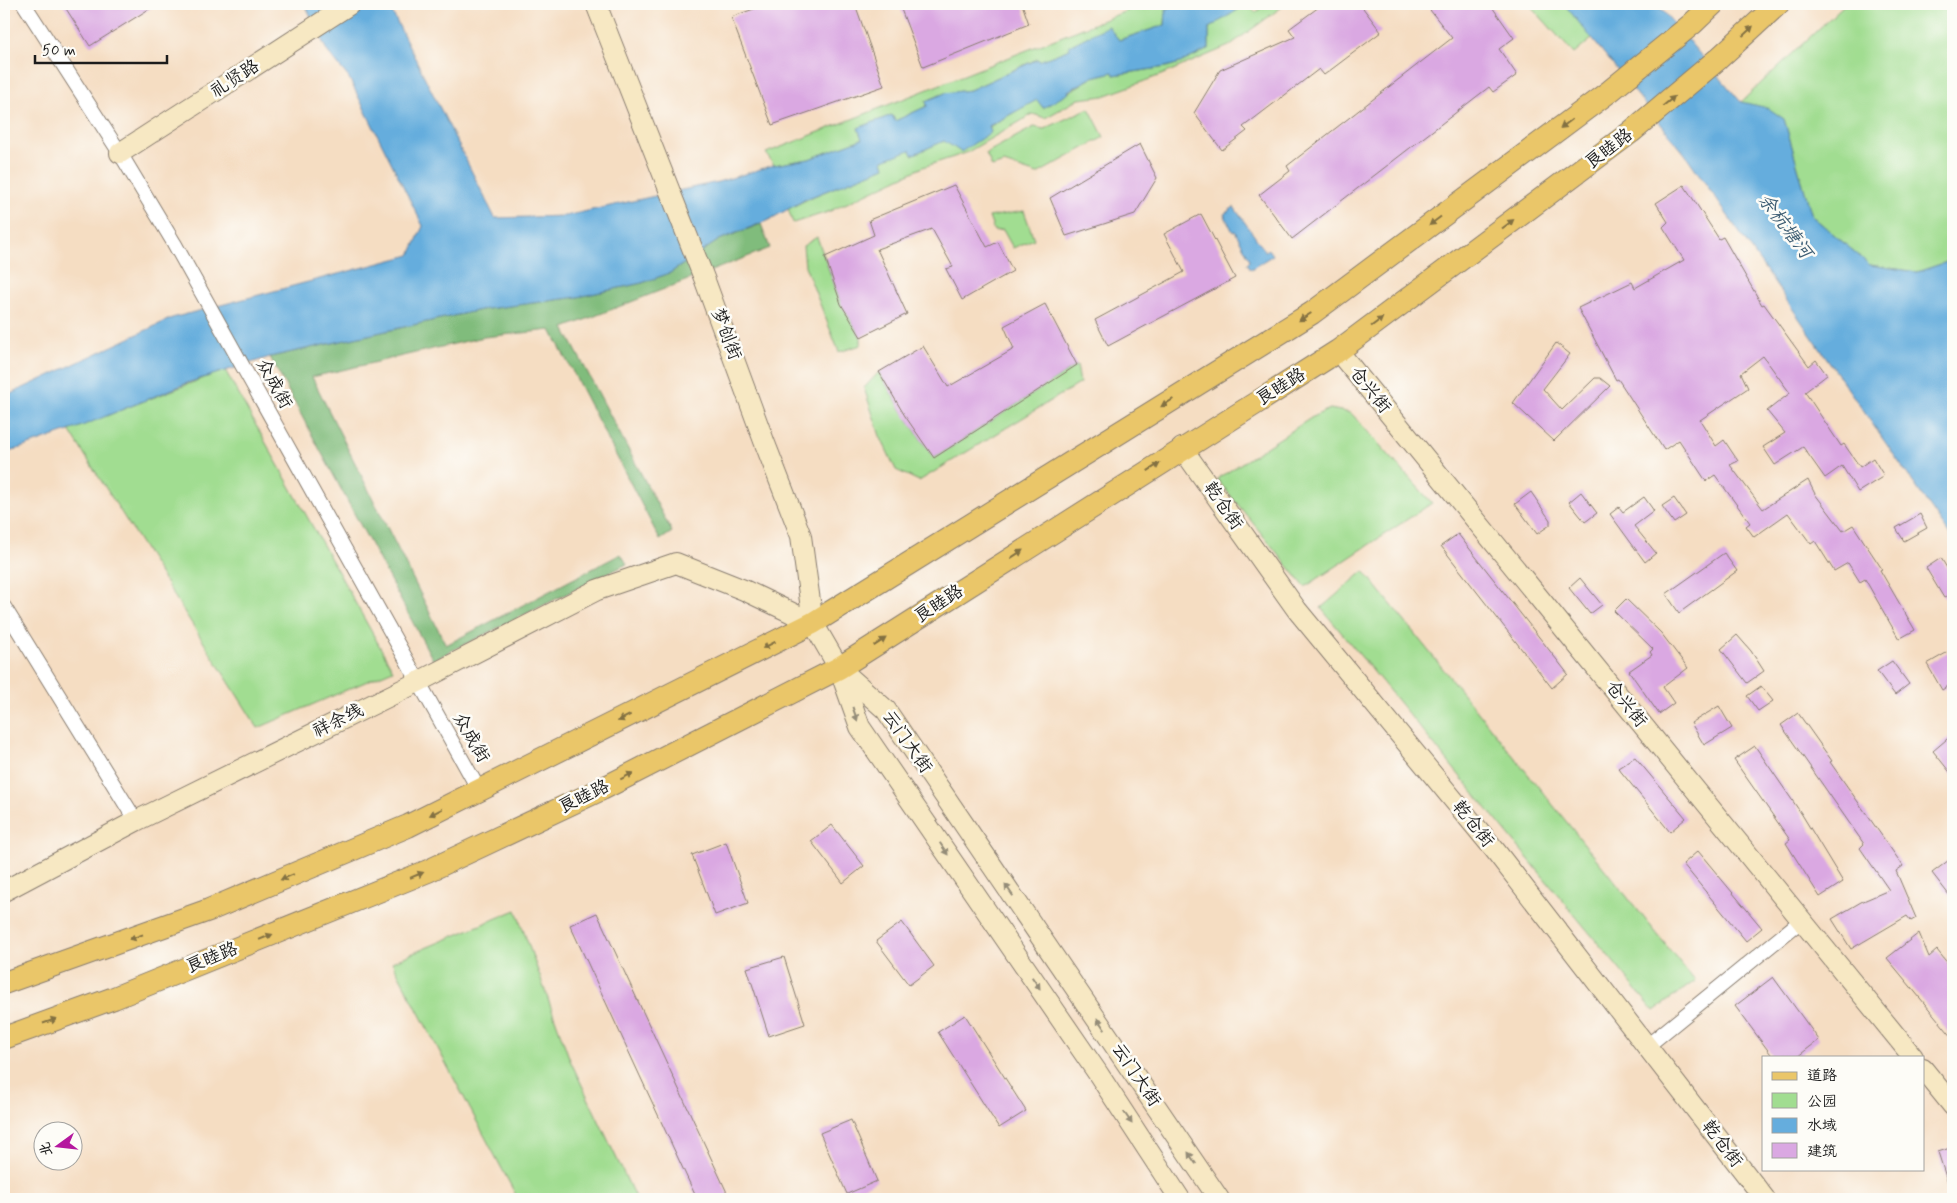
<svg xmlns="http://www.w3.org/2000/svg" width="1957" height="1203" viewBox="0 0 1957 1203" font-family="Mynerve,'LXGW WenKai TC',sans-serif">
<rect width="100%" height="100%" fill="#fdfcf7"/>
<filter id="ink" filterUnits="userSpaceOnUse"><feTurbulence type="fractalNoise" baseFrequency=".02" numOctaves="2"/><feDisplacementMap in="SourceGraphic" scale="10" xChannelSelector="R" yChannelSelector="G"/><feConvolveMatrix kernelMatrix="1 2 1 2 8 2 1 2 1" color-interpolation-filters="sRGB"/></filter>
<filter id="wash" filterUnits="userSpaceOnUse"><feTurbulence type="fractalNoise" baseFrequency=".0096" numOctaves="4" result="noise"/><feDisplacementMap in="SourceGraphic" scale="20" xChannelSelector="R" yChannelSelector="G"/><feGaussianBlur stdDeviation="1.12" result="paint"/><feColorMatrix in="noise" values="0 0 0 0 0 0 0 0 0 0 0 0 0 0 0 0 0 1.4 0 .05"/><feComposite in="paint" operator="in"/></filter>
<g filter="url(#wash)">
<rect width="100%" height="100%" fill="#f5ddc2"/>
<g fill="#a1dd91" stroke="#5e7c56">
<polygon points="1144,4 1178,4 1166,9 1165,25 1119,40 1108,27 1069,47 1070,49 1039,61 1037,59 970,90 945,93 926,101 927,106 895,121 892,115 858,128 862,139 809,159 774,165 766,153"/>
<polygon points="1247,4 1256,12 1266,4 1286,4 1229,46 1161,75 1104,96 1079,99 1045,118 1033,114 966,153 923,167 828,212 793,223 788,209 814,196 885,167 883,160 910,149 912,155 944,141 989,127 1037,99 1043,108 1093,77 1113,72 1114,75 1166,67 1180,63 1209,49 1209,28"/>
<polygon points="1529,4 1564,4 1593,38 1574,54"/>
<polygon points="1845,4 1953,4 1953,260 1917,272 1870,265 1812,216 1784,119 1741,102"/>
<polygon points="1089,108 1104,137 1037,174 1004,163 992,167 986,153 1034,127 1044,129"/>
<polygon points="1024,211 1034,239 1013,248 1003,230 994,231 989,217"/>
<polygon points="817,237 841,303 861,337 861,345 839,352 805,266 803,246"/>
<polygon points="1077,365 1080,383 919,481 896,470 880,436 864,388 879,372 905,416 934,458"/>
<polygon points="225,370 393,670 258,728 69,430"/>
<polygon points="1330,409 1351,413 1432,503 1305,587 1217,479 1314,416"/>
<polygon points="1364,571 1695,981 1654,1011 1321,608"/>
<polygon points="516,910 570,1060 636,1199 518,1199 392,962"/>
</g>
<polygon fill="#80bc7b" stroke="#4e6c4c" points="761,224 770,248 564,328 672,532 660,540 551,330 484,337 312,377 446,645 621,554 627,564 433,660 270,357 480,310 578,297 642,283 670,273 719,240"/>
<g fill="#65addd" stroke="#40647c">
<polygon points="305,4 388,4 495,218 565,216 718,182 774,165 809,159 862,139 858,128 892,115 895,121 927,106 926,101 945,93 970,90 1038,59 1039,61 1070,49 1069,46 1108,26 1119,40 1165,25 1166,9 1178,4 1247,4 1209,28 1209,49 1180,63 1166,67 1114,75 1113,72 1093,77 1068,91 1069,93 1043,108 1037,100 989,126 991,132 961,152 944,141 912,155 910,150 883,160 885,167 806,199 769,220 719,240 670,273 642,283 578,297 480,310 270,357 190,382 77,428 9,452 4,459 4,397 172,318 410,255 423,226 349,78 327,51"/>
<polygon points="1564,4 1657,4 1741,102 1768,108 1784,119 1812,216 1870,265 1917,272 1953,260 1953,540 1685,154"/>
<polygon points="1234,207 1265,251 1269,249 1273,255 1251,269 1247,263 1250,260 1235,231 1233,232 1224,214"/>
</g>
<g id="blocks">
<g fill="#daa8e2">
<polygon points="63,4 157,4 90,46"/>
<polygon points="768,4 855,4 884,86 772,125 731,17"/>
<polygon points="899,4 1022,4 1029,24 923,67"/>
<polygon points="1323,4 1360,4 1381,32 1324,75 1319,69 1243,127 1247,131 1222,150 1194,113 1220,70 1295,37 1289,29"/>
<polygon points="1438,4 1490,4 1514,38 1499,49 1517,75 1493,92 1489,87 1292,239 1259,195 1290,171 1287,166 1452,38 1430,10"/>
<polygon points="1140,144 1157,178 1135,214 1066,236 1050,198"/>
<polygon points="954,185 987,247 998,242 1013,271 962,300 946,269 953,267 932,229 877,249 907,314 861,337 841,304 825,257 874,235 869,220"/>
<polygon points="1684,185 1719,239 1723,237 1762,305 1764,304 1809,366 1816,360 1827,375 1805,392 1841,446 1844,444 1860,467 1873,458 1884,476 1858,492 1842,466 1825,478 1803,447 1775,465 1763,447 1785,433 1767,411 1790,393 1763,356 1741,373 1748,388 1700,420 1716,446 1724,440 1738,461 1730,465 1763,509 1808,480 1815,494 1843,531 1853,525 1882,569 1880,570 1915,630 1899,639 1865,579 1860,582 1848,563 1834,571 1815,541 1811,544 1788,513 1754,537 1746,526 1750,523 1715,475 1706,481 1679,440 1664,450 1618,379 1616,380 1578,308 1632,282 1635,288 1684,260 1663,227 1668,222 1656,203"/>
<polygon points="1201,214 1235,278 1108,346 1095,320 1184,272 1164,234"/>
<polygon points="1045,304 1077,365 934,458 905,416 879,372 923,346 948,387 1014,349 1004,326"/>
<polygon points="1556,343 1570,354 1543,389 1562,410 1595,378 1600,378 1610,386 1554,441 1513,403"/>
<polygon points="1531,492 1550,520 1550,525 1537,534 1515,504"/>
<polygon points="1581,492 1597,513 1585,522 1569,502"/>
<polygon points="1644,497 1654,511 1634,526 1656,553 1645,562 1610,514 1619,507 1623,512"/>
<polygon points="1674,498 1686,515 1674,523 1662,506"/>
<polygon points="1920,514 1927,528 1904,541 1896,528"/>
<polygon points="1458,534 1568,674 1552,688 1441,546"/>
<polygon points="1724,553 1737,571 1679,613 1666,594"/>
<polygon points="1941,558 1953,578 1953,593 1944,598 1926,568"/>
<polygon points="1580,578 1602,605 1590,614 1569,588"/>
<polygon points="1626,599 1661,633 1688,668 1663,687 1674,703 1659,714 1629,671 1652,655 1650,652 1653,649 1614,611"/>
<polygon points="1737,635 1751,651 1764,671 1747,683 1721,649"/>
<polygon points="1953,649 1953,683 1942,690 1927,664"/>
<polygon points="1892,661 1909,684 1895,695 1877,671"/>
<polygon points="1761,686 1773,701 1758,711 1747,696"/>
<polygon points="1719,706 1732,728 1704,745 1691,723"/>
<polygon points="1798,713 1832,761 1830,762 1903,866 1896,871 1916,918 1911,921 1907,916 1851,949 1832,919 1861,902 1889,890 1860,848 1864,844 1781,725"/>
<polygon points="1953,734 1953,776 1933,751"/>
<polygon points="1755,746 1801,813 1843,882 1820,897 1786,843 1790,840 1734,760"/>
<polygon points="1635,757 1686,818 1670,832 1618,768"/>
<polygon points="832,825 864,866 843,883 811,841"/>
<polygon points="726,842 748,903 715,915 692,855"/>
<polygon points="1698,851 1762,928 1746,941 1683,864"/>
<polygon points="1953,857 1953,900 1932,873"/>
<polygon points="597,913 730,1199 697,1199 570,925"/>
<polygon points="902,922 934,966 909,985 876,941"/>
<polygon points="1919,933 1929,957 1937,950 1953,970 1953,1038 1887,958"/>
<polygon points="784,957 805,1024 769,1036 747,968"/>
<polygon points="1773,977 1819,1040 1797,1057 1773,1057 1735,1006"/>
<polygon points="965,1015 1026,1111 999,1128 938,1032"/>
<polygon points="851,1120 877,1181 847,1194 820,1133"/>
<polygon points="1953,1147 1953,1190 1950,1190 1938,1152"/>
</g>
</g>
</g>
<g filter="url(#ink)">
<use href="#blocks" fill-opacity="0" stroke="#887c6f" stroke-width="1"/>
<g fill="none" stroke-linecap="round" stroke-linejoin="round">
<defs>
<g id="street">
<polyline points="24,4 120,153 174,243 479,790"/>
<polyline points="4,607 136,821"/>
<polyline points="1646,1047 1802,920"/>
</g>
<g id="secondary">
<polyline points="596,4 704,278 764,441 801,536 813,623 839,668 860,727 1097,1072 1180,1199"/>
<polyline points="120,153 350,4"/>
<polyline points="1338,351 1913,1057"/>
<polyline points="1182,448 1297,610 1494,849 1765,1199"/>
<polyline points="840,669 886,710 1219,1199"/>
<polyline points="4,891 136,821 418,682 597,590 676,563 744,590 813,623"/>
<polyline points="1923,1069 1953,1106"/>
</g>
<g id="primary">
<polyline points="4,983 209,910 408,826 813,623 1312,313 1610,91 1692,24 1713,4"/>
<polyline points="4,1038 114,998 428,871 602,789 839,668 1338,351 1631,132 1718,59 1778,4"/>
</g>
</defs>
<use href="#street" stroke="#887c6f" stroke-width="16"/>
<use href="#secondary" stroke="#887c6f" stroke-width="22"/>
<use href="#primary" stroke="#887c6f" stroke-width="24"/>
<use href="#street" stroke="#fff" stroke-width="14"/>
<use href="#secondary" stroke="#f7e8c3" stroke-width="20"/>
<use href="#primary" stroke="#eac669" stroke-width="22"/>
</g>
<defs><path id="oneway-solid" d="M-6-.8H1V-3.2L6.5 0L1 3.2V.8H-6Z" transform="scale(1.25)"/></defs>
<g fill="#837142">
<use href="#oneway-solid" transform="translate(1748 31) rotate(-43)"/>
<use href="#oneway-solid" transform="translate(1669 101) rotate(-40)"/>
<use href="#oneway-solid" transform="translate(1566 124) rotate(143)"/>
<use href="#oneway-solid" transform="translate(1435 221) rotate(143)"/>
<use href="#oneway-solid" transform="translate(1508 224) rotate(-37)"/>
<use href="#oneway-solid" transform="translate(1305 317) rotate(148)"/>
<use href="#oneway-solid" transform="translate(1377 322) rotate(-37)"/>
<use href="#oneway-solid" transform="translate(1167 403) rotate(148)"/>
<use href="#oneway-solid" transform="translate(1154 467) rotate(-33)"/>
<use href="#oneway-solid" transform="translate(1017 554) rotate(-33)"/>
<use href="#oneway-solid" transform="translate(880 642) rotate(-33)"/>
<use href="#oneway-solid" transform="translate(769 645) rotate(153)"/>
<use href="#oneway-solid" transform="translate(624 718) rotate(153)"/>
<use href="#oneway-solid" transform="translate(627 776) rotate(-27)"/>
<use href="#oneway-solid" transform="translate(436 812) rotate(153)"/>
<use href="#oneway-solid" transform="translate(417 875) rotate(-22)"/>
<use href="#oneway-solid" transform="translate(287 877) rotate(157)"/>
<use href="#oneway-solid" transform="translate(136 937) rotate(160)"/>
<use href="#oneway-solid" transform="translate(266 937) rotate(-22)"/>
<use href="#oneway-solid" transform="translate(50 1021) rotate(-19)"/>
</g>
<g fill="#948c78">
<use href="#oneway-solid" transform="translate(855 714) rotate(70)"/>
<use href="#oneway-solid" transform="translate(944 849) rotate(56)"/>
<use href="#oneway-solid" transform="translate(1009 890) rotate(-124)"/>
<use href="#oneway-solid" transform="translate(1036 983) rotate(56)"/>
<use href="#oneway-solid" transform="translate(1101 1024) rotate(-124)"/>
<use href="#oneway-solid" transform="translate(1128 1118) rotate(56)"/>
<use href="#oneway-solid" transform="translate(1192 1158) rotate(-124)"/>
</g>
</g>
<g text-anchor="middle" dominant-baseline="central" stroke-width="5" stroke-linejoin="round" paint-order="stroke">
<g font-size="18" fill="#1c1c1c" stroke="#fdfcf7">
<text transform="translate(235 79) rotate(-33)">礼贤路</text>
<text transform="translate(1609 149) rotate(-37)">良睦路</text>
<text transform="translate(726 334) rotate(69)">梦创街</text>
<text transform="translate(274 384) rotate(61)">众成街</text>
<text transform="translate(1281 387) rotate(-32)">良睦路</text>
<text transform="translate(1370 390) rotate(51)">仓兴街</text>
<text transform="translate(1223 506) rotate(55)">乾仓街</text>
<text transform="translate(939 604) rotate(-33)">良睦路</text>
<text transform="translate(1626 704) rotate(51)">仓兴街</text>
<text transform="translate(338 721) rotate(-26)">祥余线</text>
<text transform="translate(471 738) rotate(60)">众成街</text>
<text transform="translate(907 742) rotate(55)">云门大街</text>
<text transform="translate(584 797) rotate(-26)">良睦路</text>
<text transform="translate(1473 824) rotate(51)">乾仓街</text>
<text transform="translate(212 958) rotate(-22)">良睦路</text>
<text transform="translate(1136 1075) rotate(56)">云门大街</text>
<text transform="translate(1722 1144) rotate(52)">乾仓街</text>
</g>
<g font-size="19" font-style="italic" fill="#3d5d73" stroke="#fdfcf7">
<text transform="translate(1785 226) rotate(53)">余杭塘河</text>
</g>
</g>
<rect width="1957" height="1203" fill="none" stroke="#fdfcf7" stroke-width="20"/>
<rect x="1762" y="1056" width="162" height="115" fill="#fdfcf7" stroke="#a3a29f"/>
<rect x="1772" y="1072" width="25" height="8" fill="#eac669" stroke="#a3a29f"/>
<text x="1807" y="1080" font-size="15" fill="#1c1c1c">道路</text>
<rect x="1772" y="1093" width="25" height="15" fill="#a1dd91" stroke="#a3a29f"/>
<text x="1807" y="1106" font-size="15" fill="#1c1c1c">公园</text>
<rect x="1772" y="1118" width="25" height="15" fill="#65addd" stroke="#a3a29f"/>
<text x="1807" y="1130" font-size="15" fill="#1c1c1c">水域</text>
<rect x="1772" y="1143" width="25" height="15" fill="#daa8e2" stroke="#a3a29f"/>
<text x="1807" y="1156" font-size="15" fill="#1c1c1c">建筑</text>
<g transform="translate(58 1146) rotate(255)"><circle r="24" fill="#fdfcf7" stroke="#a3a29f"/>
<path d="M0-4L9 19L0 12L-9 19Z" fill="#b5179e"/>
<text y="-8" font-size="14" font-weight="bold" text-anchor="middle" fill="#1c1c1c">北</text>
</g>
<path d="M35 55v8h132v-8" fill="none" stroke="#1c1c1c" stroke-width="2.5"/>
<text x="42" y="55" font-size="15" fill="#1c1c1c" stroke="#fdfcf7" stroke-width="4" paint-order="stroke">50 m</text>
</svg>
